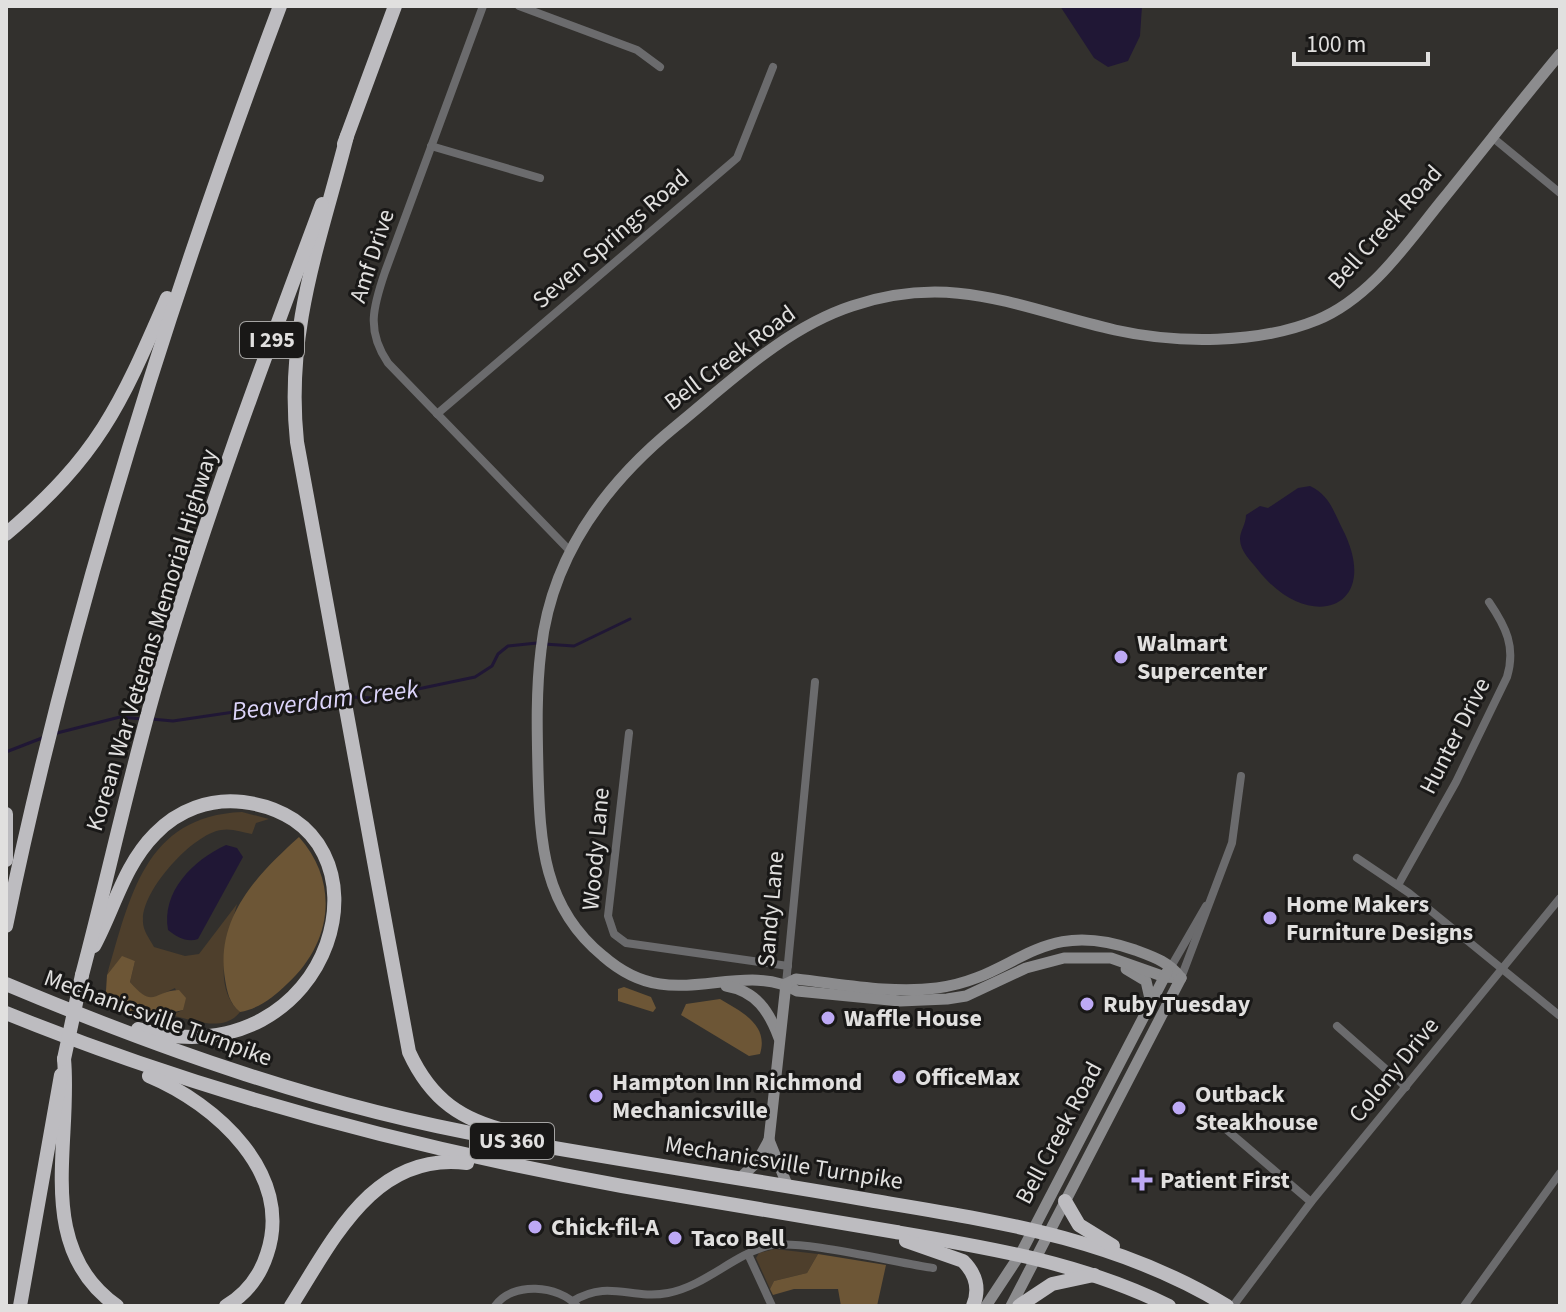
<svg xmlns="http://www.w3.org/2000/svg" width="1566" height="1312" viewBox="0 0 1566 1312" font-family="'Source Sans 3',sans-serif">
<rect width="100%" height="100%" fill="#32302d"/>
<g fill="#4e3f2c">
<path d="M 242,812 L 269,819 L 256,823 L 252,834 C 242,832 231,828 221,830 C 193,834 143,889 143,919 C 142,930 149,938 154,947 L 185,956 L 199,954 L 237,904 C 229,934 210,987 240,1012 C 224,1033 193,1020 171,1015 L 183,1010 L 175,988 L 152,999 L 142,996 L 130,982 L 135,961 L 122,957 L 107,975 C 130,898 144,816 242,812 Z"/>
<polygon points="775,1249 818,1254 807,1273 774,1281 770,1289 756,1258 759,1253"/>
</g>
<g fill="#6d5636">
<path d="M 299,837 C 340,883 332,943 287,984 C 274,997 258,1009 240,1012 C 229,1003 227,991 225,979 C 215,917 258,874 299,837 Z"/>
<path d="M 122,956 L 135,961 L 130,982 C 154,1010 153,991 179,990 L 186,998 L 183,1010 L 140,1020 L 105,1007 L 107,975 Z"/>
<polygon points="624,987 651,997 656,1008 653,1012 618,1001 618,989"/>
<path d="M 720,999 C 742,1012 769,1025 760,1054 L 749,1056 L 681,1015 L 686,1004 Z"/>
<polygon points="818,1254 886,1265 877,1306 841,1306 838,1289 794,1289 773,1295 770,1289 774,1281 807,1273"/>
</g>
<g fill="#201735">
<polygon points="1060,6 1142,6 1140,36 1128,61 1108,67 1094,58"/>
<path d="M 1310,486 C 1329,495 1333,510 1342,528 C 1384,609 1309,635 1258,570 C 1251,561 1240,551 1240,539 C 1240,531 1246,524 1246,515 L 1260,506 L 1268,508 L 1298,488 Z"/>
<path d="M 226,845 L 237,848 L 243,857 L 198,939 C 187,943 177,937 168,930 C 161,892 193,860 226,845 Z"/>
</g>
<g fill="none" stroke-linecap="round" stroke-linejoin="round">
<g stroke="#201735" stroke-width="3">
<polyline points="544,644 574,646 630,619"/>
<polyline points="349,697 375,698 475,677 492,666 498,654 508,646 537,643"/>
<polyline points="151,719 173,721 337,697"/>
<polyline points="57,733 120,717 143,719"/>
<polyline points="6,752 42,738"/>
</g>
<g stroke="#6b6b6d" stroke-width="8">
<path d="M 483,6 L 385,272 C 373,307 366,331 388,363 L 570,551"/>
<polyline points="519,6 637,50 660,67"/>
<polyline points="1492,137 1560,193"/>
<polyline points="431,146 540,178"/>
<polyline points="437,414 737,158 773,67"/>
<polyline points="629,733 608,916 614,934 626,943 788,966"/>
<polyline points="1357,858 1409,893 1560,1016"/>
<path d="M 1398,885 L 1456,782 L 1507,677 C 1516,647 1506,627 1489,602"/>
<polyline points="1172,965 1206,906"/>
<polyline points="1181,978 1232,843 1241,776"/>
<polyline points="786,984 815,682"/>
<polyline points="1337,1026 1406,1087"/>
<polyline points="1220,1124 1311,1202"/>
<polyline points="748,1254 772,1306"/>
<path d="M 573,1301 C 609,1279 631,1300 668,1293 C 705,1286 733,1255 768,1246 C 797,1238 897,1263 933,1268"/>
<path d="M 495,1306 C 512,1281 559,1285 577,1306"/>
<polyline points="1233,1306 1311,1202 1560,898"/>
<polyline points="1464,1306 1560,1173"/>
</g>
<g stroke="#8c8c8e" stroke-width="11">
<polyline points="1126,969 1146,981 1151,1003"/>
<path d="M 1181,978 L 1165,977 L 1111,958 L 1064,958 L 1026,968 L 966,996 L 947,999 L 900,1001 L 797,991 C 757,967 704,991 660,984 C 638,981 619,970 603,956 C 543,907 540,843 538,771 C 537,730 536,691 541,650 C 551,557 606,483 676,426 C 730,382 785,328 852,306 C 953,272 1019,308 1115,330 C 1178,344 1258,344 1317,320 C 1371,298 1408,242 1443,199 C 1482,151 1520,102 1560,54"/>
<path d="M 786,984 L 796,979 C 842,984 891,994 937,988 C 1017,978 1038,916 1135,950 C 1154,957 1169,962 1181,978"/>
<path d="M 726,986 C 756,991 769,1011 779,1038"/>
<polyline points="769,1140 788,1187"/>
<polyline points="739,1179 757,1162 769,1140 786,984"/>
<polyline points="986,1306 1021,1253 1167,972"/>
<polyline points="1011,1306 1181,978"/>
</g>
<g stroke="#bdbcc0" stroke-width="14">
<path d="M 347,136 C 320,242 285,330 297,442 L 409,1052 C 431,1100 462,1121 512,1132"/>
<polyline points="344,144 395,6"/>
<path d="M 6,534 C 99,455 120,406 167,298"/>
<polyline points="6,814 6,860"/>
<path d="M 6,926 C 71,611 167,306 280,6"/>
<path d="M 94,946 C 114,909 124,865 155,834 C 178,810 210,798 243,802 C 407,822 337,1085 138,1029"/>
<path d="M 82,975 C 108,877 129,778 157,681 C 204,519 263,362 322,204"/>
<path d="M 6,984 C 163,1050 324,1107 492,1137 C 617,1160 743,1178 869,1200 C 995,1221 1116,1238 1227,1306"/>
<path d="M 6,1013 C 205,1094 411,1148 622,1186 C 713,1202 805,1216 896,1232 C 991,1248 1082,1263 1169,1306"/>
<path d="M 64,1059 C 72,1143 33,1247 117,1306"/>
<path d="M 149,1076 C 216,1104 294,1174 267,1254 C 260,1276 246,1294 226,1306"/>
<polyline points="1065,1201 1079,1225 1113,1246"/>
<path d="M 906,1241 L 963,1261 C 976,1274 980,1289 973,1306"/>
<polyline points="20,1306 61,1075"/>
<path d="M 291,1306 C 333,1240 374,1151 467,1163"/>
<polyline points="1019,1306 1052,1284 1094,1275"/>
</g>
<polyline stroke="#bdbcc0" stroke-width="14" points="64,1059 82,975"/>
</g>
<g fill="#bda9f5" stroke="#191817" stroke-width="3">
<circle cx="1121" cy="657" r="8"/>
<circle cx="1270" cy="918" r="8"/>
<circle cx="1087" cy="1004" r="8"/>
<circle cx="828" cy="1018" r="8"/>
<circle cx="899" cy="1077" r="8"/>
<circle cx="596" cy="1096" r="8"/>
<circle cx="1179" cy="1108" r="8"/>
<path d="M1138 1168h8v8h8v8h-8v8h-8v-8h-8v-8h8z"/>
<circle cx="535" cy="1227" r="8"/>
<circle cx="675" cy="1238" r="8"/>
</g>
<g text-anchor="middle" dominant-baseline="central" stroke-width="6" stroke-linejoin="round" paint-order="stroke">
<g fill="#191817" stroke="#a5a4a3" stroke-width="2">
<rect x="240" y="322" width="64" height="36" rx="6"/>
<rect x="470" y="1123" width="84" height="36" rx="6"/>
</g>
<g font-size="22" font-weight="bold" fill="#e1e0df">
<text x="272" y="340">I 295</text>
<text x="512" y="1141">US 360</text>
</g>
<g font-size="24" fill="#e1e0df" stroke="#191817">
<text transform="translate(1385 227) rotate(-48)">Bell Creek Road</text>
<text transform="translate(611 239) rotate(-41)">Seven Springs Road</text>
<text transform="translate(372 256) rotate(-72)">Amf Drive</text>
<text transform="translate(730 358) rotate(-37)">Bell Creek Road</text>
<text transform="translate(152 640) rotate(-73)">Korean War Veterans Memorial Highway</text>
<text transform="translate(1455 736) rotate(-63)">Hunter Drive</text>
<text transform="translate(596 849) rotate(-85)">Woody Lane</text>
<text transform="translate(771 909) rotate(-85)">Sandy Lane</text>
<text transform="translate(158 1018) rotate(20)">Mechanicsville Turnpike</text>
<text transform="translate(1394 1070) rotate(-51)">Colony Drive</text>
<text transform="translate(1059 1133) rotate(-62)">Bell Creek Road</text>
<text transform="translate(784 1163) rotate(9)">Mechanicsville Turnpike</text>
</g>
<g font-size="24" font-weight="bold" fill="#e1e0df" stroke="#191817" text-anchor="start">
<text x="1137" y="643">Walmart<tspan x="1137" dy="28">Supercenter</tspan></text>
<text x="1286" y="904">Home Makers<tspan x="1286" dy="28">Furniture Designs</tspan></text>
<text x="1103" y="1004">Ruby Tuesday</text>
<text x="844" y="1018">Waffle House</text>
<text x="915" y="1077">OfficeMax</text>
<text x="612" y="1082">Hampton Inn Richmond<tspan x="612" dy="28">Mechanicsville</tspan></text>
<text x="1195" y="1094">Outback<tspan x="1195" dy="28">Steakhouse</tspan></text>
<text x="1160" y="1180">Patient First</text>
<text x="551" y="1227">Chick-fil-A</text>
<text x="691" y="1238">Taco Bell</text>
</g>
<g font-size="26" font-style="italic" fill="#dcd4fa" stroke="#191817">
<text transform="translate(325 700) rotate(-7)">Beaverdam Creek</text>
</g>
</g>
<rect width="1566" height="1312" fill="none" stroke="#e1e0df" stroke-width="16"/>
<path d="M1294 52v12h134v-12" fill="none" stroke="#e1e0df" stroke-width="4"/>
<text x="1306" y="52" font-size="24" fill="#e1e0df" stroke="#191817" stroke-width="6" paint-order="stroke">100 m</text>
</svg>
